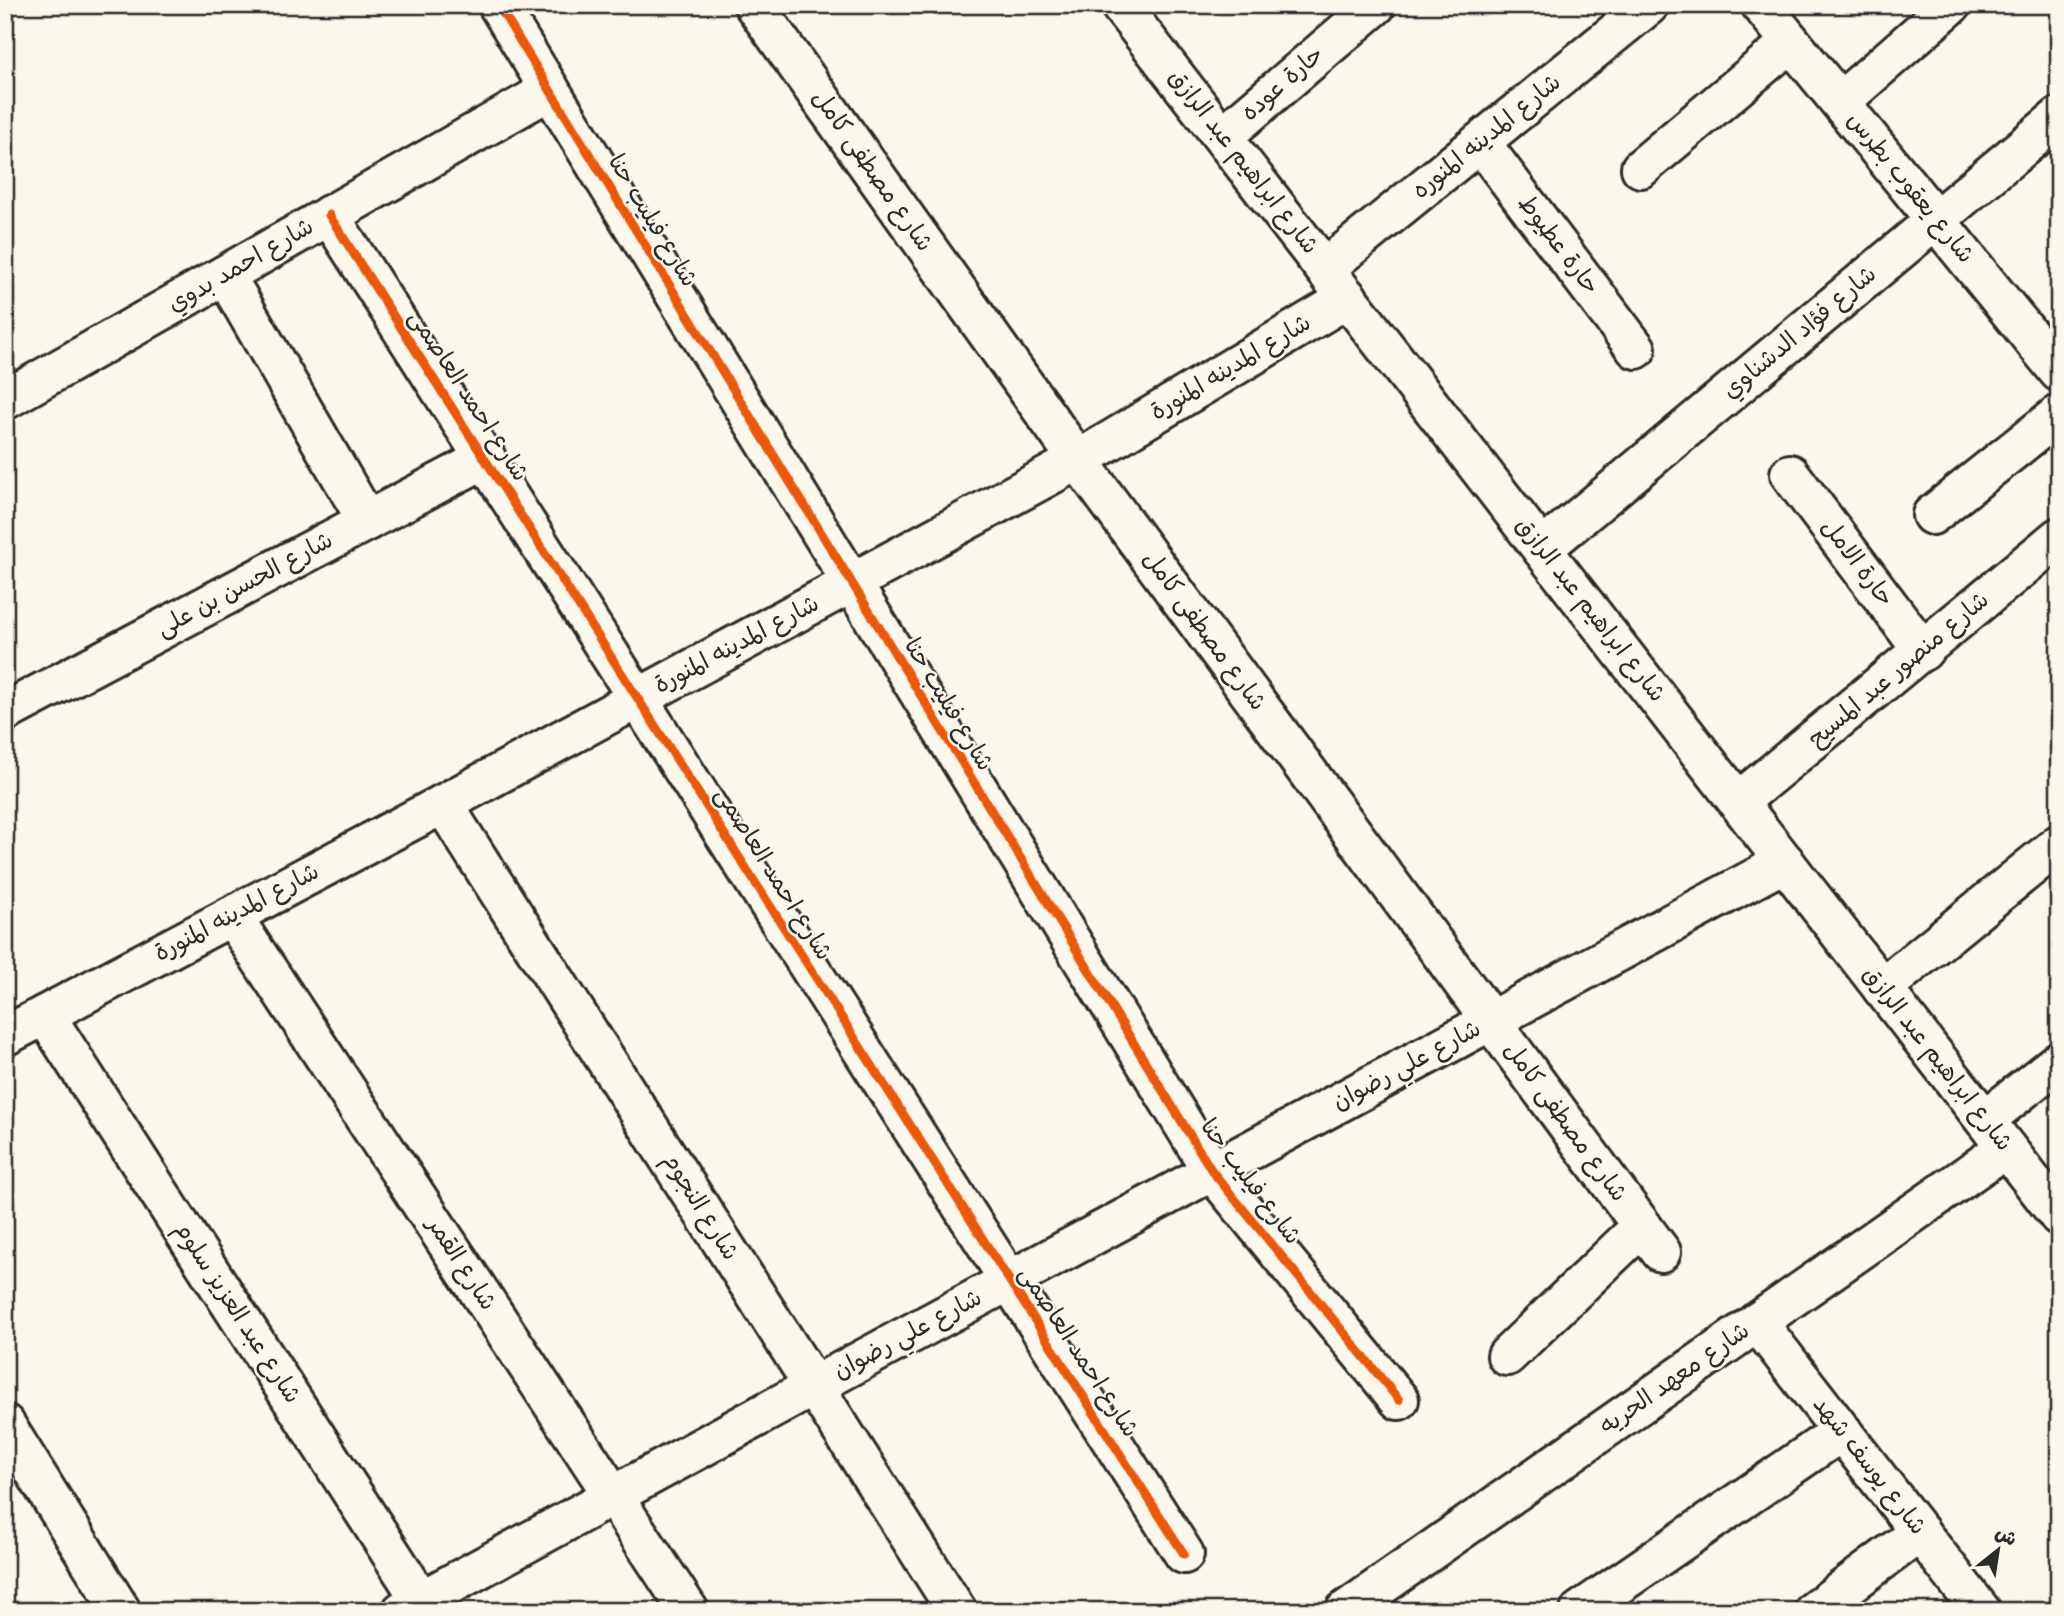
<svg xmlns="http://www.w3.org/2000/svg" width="2064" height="1616" viewBox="0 0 2064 1616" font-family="Mynerve,'Playpen Sans Arabic',sans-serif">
<rect width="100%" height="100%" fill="#fbf7ec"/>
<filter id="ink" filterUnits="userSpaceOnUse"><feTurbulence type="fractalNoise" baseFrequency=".0143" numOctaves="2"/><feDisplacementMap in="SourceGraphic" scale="14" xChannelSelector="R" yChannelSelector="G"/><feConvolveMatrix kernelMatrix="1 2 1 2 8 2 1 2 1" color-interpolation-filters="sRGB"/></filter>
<g filter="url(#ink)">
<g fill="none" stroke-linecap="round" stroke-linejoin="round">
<defs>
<g id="street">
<polyline points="498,5 1212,1171 1399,1400"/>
<polyline points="754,5 1078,460 1661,1252"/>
<polyline points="1761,5 2059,372"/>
<polyline points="1840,102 1951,5"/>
<polyline points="1223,136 1376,5"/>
<polyline points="1480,142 1636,349"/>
<polyline points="1641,168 1791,42"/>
<polyline points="329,215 1184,1554"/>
<polyline points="1325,268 1649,5"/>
<polyline points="225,275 367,521"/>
<polyline points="5,400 550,90"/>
<polyline points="1790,474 1923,651"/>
<polyline points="1932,515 2059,414"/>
<polyline points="1542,549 2059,117"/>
<polyline points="5,712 486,458"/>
<polyline points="1738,802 2059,537"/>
<polyline points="443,804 957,1611"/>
<polyline points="232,916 689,1611"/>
<polyline points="1882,988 2059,844"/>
<polyline points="45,1015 428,1611"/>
<polyline points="5,1036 443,804 1078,460 1348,298"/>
<polyline points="1985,1120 2059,1061"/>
<polyline points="1757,1322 1981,1611"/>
<polyline points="1507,1356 1642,1226"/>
<polyline points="5,1424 121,1611"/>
<polyline points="402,1611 814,1386 1785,862"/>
<polyline points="1345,1611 2006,1148"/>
<polyline points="1580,1611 1842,1431"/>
<polyline points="1814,1611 1920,1532"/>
</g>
<polyline id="secondary" points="1120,5 2059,1216"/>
</defs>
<use href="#street" stroke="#2b2b2b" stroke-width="44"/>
<use href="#secondary" stroke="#2b2b2b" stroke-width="44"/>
<use href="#street" stroke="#fbf7ec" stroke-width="38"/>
<use href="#secondary" stroke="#fbf7ec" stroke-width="38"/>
<defs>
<g id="cycleway">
<polyline points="498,5 1212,1171 1399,1400"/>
<polyline points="329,215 1184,1554"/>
</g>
</defs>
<use href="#cycleway" stroke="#fbf7ec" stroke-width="13"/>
<use href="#cycleway" stroke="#e8590c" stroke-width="9"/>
</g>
</g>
<g text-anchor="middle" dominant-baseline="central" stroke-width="5" stroke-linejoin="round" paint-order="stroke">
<g font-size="24" fill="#2b2b2b" stroke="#fbf7ec">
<text transform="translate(1283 84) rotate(-41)">حارة عوده</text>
<text transform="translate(1487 137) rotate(-39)">شارع المدينه المنوره</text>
<text transform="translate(1243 162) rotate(52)">شارع ابراهيم عبد الرازق</text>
<text transform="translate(872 171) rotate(55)">شارع مصطفى كامل</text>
<text transform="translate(1910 188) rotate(51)">شارع يعقوب بطرس</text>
<text transform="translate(652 221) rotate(59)">شارع فيليب حنا</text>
<text transform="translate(1558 245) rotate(53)">حارة عطيوط</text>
<text transform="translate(241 266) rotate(-30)">شارع احمد بدوي</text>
<text transform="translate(1800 333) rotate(-40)">شارع فؤاد الدشناوي</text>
<text transform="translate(1231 368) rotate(-31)">شارع المدينه المنورة</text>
<text transform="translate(468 396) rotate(57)">شارع احمد العاصمى</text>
<text transform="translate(1857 563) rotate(53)">حارة الامل</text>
<text transform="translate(245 585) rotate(-28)">شارع الحسن بن على</text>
<text transform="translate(1590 610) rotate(52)">شارع ابراهيم عبد الرازق</text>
<text transform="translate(1204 631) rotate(54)">شارع مصطفى كامل</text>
<text transform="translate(737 645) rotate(-28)">شارع المدينه المنورة</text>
<text transform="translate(1899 670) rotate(-40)">شارع منصور عبد المسيح</text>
<text transform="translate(948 705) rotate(59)">شارع فيليب حنا</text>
<text transform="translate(773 874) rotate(58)">شارع احمد العاصمى</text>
<text transform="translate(237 913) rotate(-28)">شارع المدينه المنورة</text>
<text transform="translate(1937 1059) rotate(52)">شارع ابراهيم عبد الرازق</text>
<text transform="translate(1407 1066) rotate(-28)">شارع علي رضوان</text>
<text transform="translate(1565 1122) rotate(54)">شارع مصطفى كامل</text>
<text transform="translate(1250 1182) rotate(53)">شارع فيليب حنا</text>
<text transform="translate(700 1207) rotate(58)">شارع النجوم</text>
<text transform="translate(461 1264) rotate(57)">شارع القمر</text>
<text transform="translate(237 1313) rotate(57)">شارع عبد العزيز سلوم</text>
<text transform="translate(908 1335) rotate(-28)">شارع علي رضوان</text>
<text transform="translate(1078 1352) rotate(57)">شارع احمد العاصمى</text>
<text transform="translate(1675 1379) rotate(-35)">شارع معهد الحريه</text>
<text transform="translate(1869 1466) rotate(52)">شارع يوسف شهد</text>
</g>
</g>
<rect width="2064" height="1616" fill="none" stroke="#fbf7ec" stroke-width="28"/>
<rect x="14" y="14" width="2036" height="1588" fill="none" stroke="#2b2b2b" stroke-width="2.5" filter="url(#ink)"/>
<g transform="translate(1998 1550) rotate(30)" stroke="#fbf7ec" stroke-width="5" paint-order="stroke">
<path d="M0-5L12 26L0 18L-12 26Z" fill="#2b2b2b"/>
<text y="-10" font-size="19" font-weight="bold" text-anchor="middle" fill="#2b2b2b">ش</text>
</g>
</svg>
